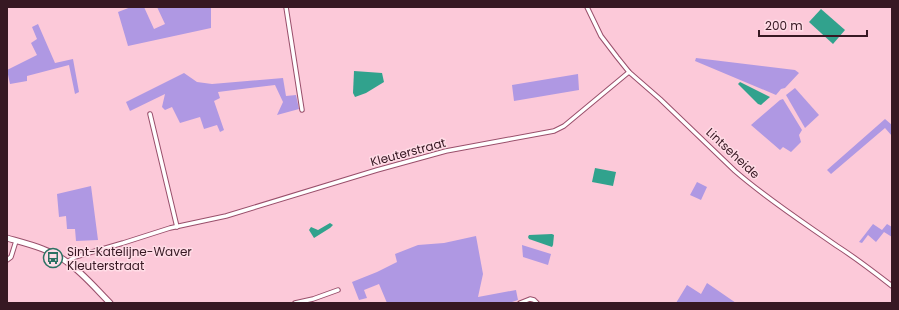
<svg xmlns="http://www.w3.org/2000/svg" width="899" height="310" viewBox="0 0 899 310" font-family="Poppins,sans-serif">
<rect width="100%" height="100%" fill="#fcc9d9"/>
<g fill="#af98e3">
<polygon points="131,7 144,7 154,29 165,24 157,7 211,7 211,28 128,46 118,12"/>
<polygon points="38,24 55,63 73,59 79,92 75,94 69,65 27,76 27,81 10,84 7,70 37,55 31,43 37,39 32,27"/>
<polygon points="696,58 795,70 799,73 785,88 781,89 776,95 695,61"/>
<polygon points="184,73 197,82 212,84 283,78 286,96 296,95 299,109 277,115 283,102 275,85 218,92 220,98 214,101 224,130 220,132 217,125 204,129 200,117 180,123 172,107 165,110 162,107 165,94 130,111 126,102"/>
<polygon points="578,74 579,90 514,101 512,85"/>
<polygon points="795,88 819,115 805,128 786,95"/>
<polygon points="783,99 802,130 799,135 801,142 791,152 783,147 780,150 751,125 780,100"/>
<polygon points="885,119 892,125 892,136 885,128 831,174 827,170"/>
<polygon points="697,182 707,187 701,200 690,195"/>
<polygon points="91,186 98,240 76,241 75,229 67,229 66,216 59,217 57,194"/>
<polygon points="873,224 882,230 887,224 892,227 892,237 884,232 876,242 868,235 862,243 859,242"/>
<polygon points="476,236 483,274 478,297 516,290 518,300 509,303 387,303 379,284 364,290 367,298 359,300 352,282 377,272 397,262 395,254 418,245 444,243"/>
<polygon points="522,245 551,254 548,265 523,257"/>
<polygon points="707,283 736,303 676,303 687,285 701,294"/>
</g>
<g fill="#31a28d">
<polygon points="821,9 845,30 833,44 809,22"/>
<polygon points="354,71 382,73 384,82 366,93 355,97 353,93"/>
<polygon points="740,82 770,97 761,105 758,104 738,84"/>
<polygon points="595,168 616,172 613,186 592,182"/>
<polygon points="330,223 333,225 330,228 314,238 309,230 311,227 318,230"/>
<polygon points="552,234 554,235 553,245 552,247 529,239 528,237 529,235"/>
</g>
<g fill="none" stroke-linecap="round" stroke-linejoin="round">
<defs>
<g id="street">
<polyline points="286,7 302,110"/>
<path d="M 587,7 L 601,36 L 617,57 L 629,72 L 660,99 L 735,171 C 767,199 803,222 837,246 C 856,258 874,272 892,286"/>
<polyline points="150,114 177,227"/>
<polyline points="7,260 11,257 16,241"/>
<polyline points="67,262 75,257 123,243 170,228 226,216 377,170 446,151 554,131 564,126 629,72"/>
<polyline points="295,303 313,299 338,290"/>
<polyline points="520,303 530,299 534,300 537,303"/>
</g>
<path id="secondary" d="M 7,238 C 28,244 50,249 67,262 C 83,273 96,289 110,303"/>
</defs>
<use href="#street" stroke="#994f6b" stroke-width="5.5"/>
<use href="#secondary" stroke="#994f6b" stroke-width="7"/>
<use href="#street" stroke="#fff" stroke-width="3.5"/>
<use href="#secondary" stroke="#fff" stroke-width="5"/>
</g>
<defs>
<symbol id="bus-ring" viewBox="-11 -11 22 22"><circle r="9.5" fill="#ffdce6" stroke="#2d7163" stroke-width="1.5"/><path d="M-5-6H5V4H4V6H2V4H-2V6H-4V4H-5ZM-3.5-4V0h7V-4ZM-3.5 1.2v1.5H-2V1.2ZM2 1.2v1.5H3.5V1.2Z" fill="#2d7163"/></symbol>
</defs>
<g fill-rule="evenodd">
<use href="#bus-ring" x="42" y="247" width="22" height="22"/>
</g>
<g text-anchor="middle" dominant-baseline="central" stroke-width="3" stroke-linejoin="round" paint-order="stroke">
<g font-size="12" fill="#371823" stroke="#ffdce6">
<text transform="translate(408 152) rotate(-15)">Kleuterstraat</text>
<text transform="translate(733 153) rotate(43)">Lintseheide</text>
</g>
<g font-size="12" fill="#371823" stroke="#ffdce6" text-anchor="start">
<text x="67" y="251">Sint-Katelijne-Waver<tspan x="67" dy="14">Kleuterstraat</tspan></text>
</g>
</g>
<rect width="899" height="310" fill="none" stroke="#371823" stroke-width="16"/>
<path d="M759 30v6h108v-6" fill="none" stroke="#371823" stroke-width="2"/>
<text x="765" y="30" font-size="12" fill="#371823" stroke="#ffdce6" stroke-width="3" paint-order="stroke">200 m</text>
</svg>
